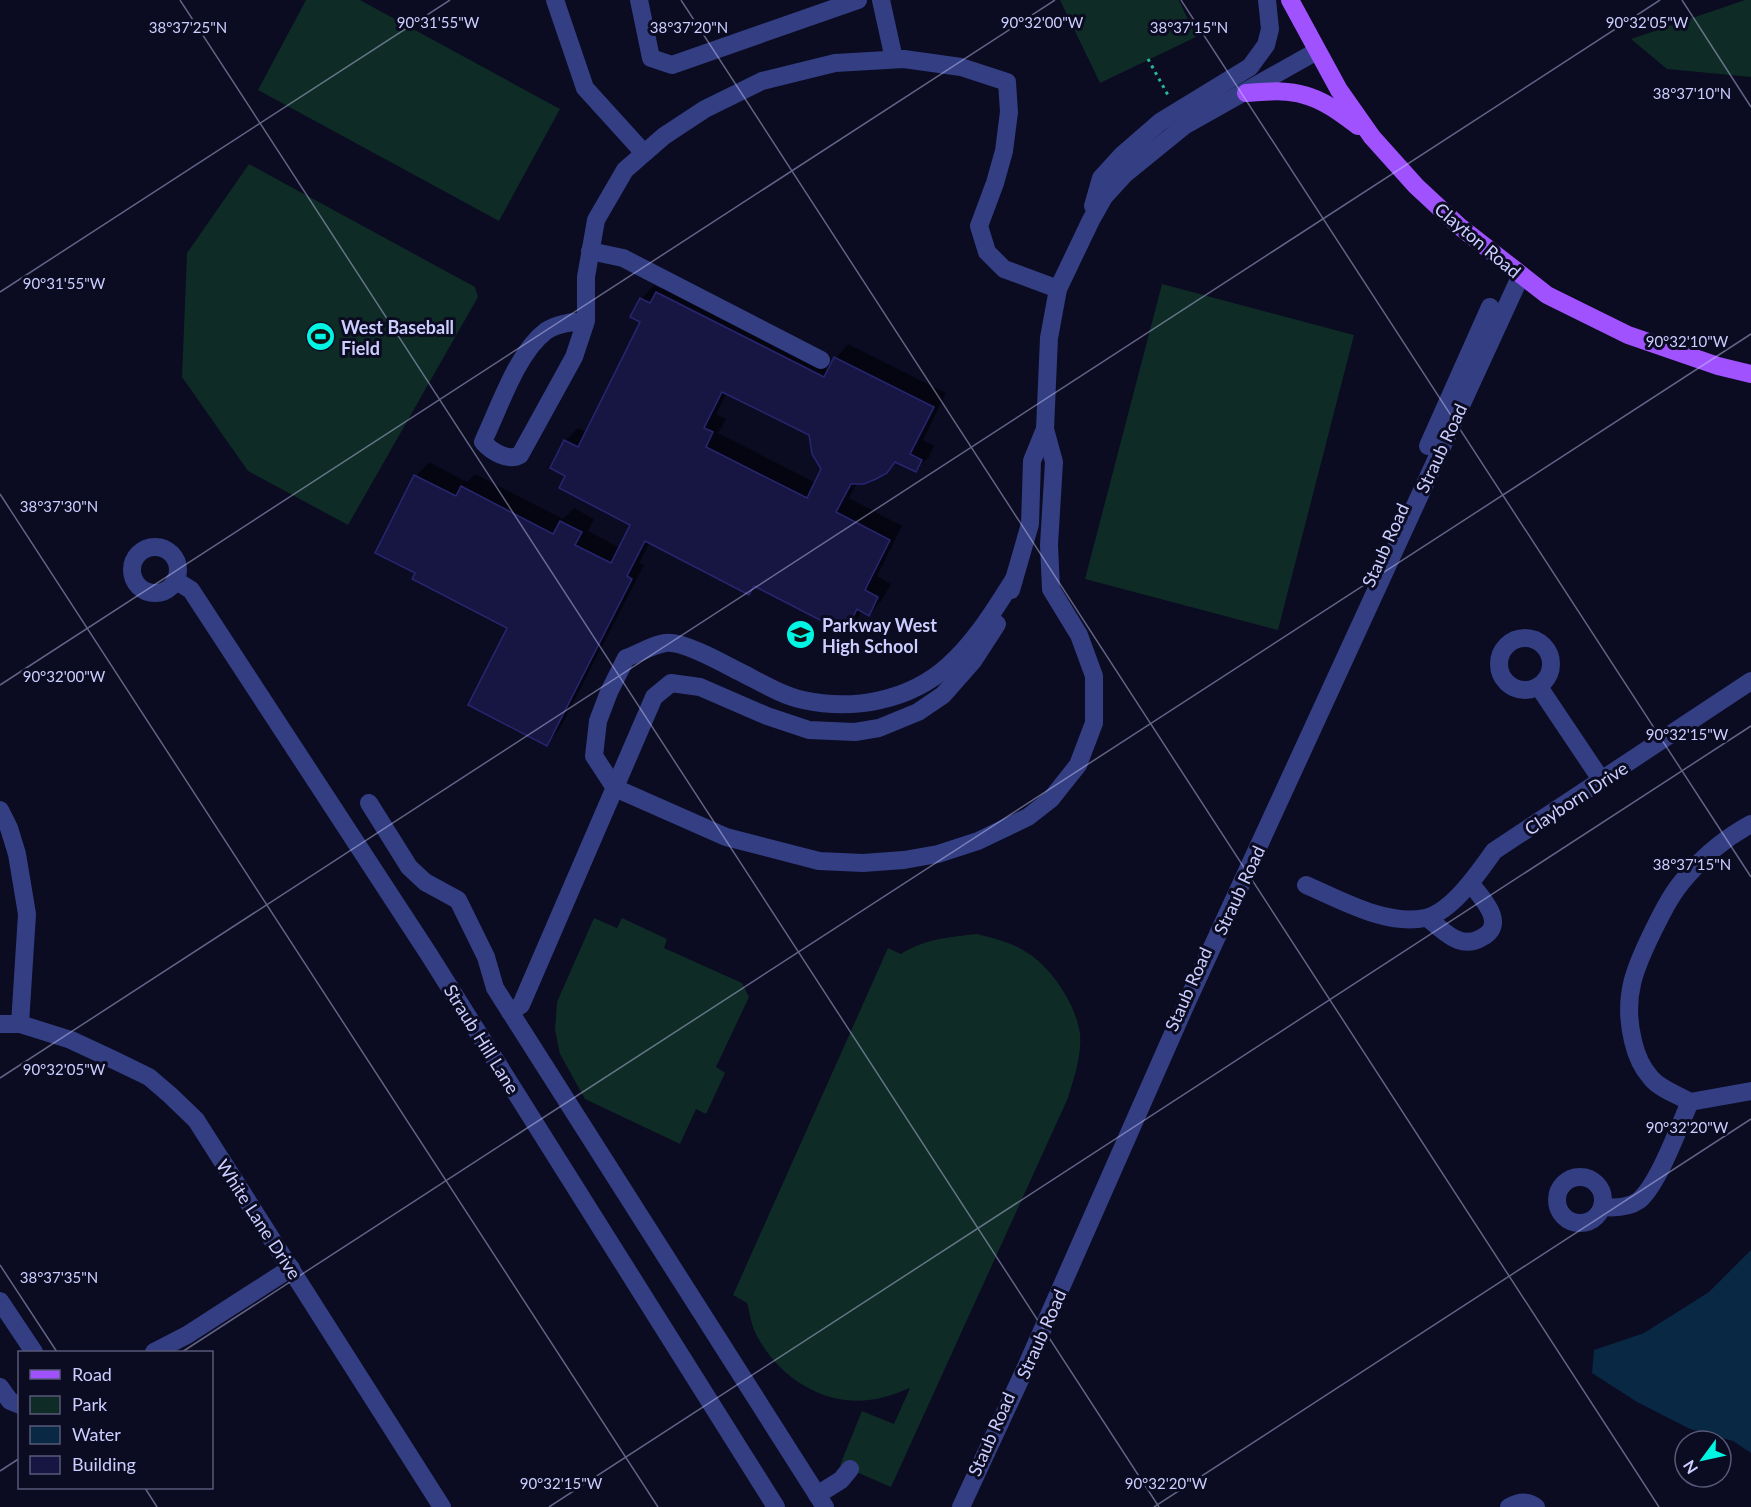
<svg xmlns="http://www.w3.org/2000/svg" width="1751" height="1507" viewBox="0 0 1751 1507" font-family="Lato,sans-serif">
<rect width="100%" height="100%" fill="#0b0b21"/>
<g fill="#0e2b25">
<polygon points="306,0 360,0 560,109 499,221 258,90"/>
<polygon points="1060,0 1179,0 1196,37 1100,83"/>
<polygon points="1745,0 1751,0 1751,77 1667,69 1631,39"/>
<polygon points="249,164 475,287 478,297 348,525 248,471 182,377 187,253"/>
<polygon points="1162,284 1354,335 1278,630 1085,579"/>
<polygon points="594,918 617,928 622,918 667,939 664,948 742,983 749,997 716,1067 725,1073 706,1114 696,1109 680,1144 585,1099 560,1054 555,1030 557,1002"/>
<path d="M 977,934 C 992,938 1007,941 1021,949 C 1049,963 1076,1003 1080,1034 C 1082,1055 1074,1078 1068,1098 L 891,1487 L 840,1465 L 862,1411 L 894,1424 L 910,1388 C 901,1391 893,1395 884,1397 C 832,1412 779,1380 756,1334 C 751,1325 750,1313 747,1303 L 733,1295 L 888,948 L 901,954 C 924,939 950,937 977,934 Z"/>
</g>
<polygon fill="#082844" points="1751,1250 1751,1453 1733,1441 1690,1429 1637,1402 1592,1373 1594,1350 1644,1333 1709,1292"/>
<path fill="#0007" fill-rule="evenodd" d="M 670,280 L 833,362 L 848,344 L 946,393 L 923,440 L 934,446 L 929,457 L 915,471 L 897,461 L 886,472 L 857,483 L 849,498 L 902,526 L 877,576 L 891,584 L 882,600 L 869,614 L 862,610 L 858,618 L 844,631 L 756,585 L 749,593 L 650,542 L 639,563 L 644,565 L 559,730 L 546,744 L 509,628 L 417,573 L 377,552 L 416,476 L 429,462 L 467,482 L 475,474 L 563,519 L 574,508 L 594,519 L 588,531 L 620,548 L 632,524 L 567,475 L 565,441 L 578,428 L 587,432 L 642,322 L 641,299 L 654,285 L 661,289 ZM 727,392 L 810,434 L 823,469 L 816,483 L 718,433 L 726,419 L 716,414 Z"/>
<path fill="#171643" stroke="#282671" stroke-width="1.5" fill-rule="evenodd" d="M 656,292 L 824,377 L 834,357 L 934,407 L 910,454 L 922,460 L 916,472 L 895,462 L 887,473 L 876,479 L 864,484 L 851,484 L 836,512 L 890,540 L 865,590 L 878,597 L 869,616 L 857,609 L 845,633 L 754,586 L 749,595 L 645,541 L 627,576 L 632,579 L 547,746 L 468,705 L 507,628 L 412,579 L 415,573 L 375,553 L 414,475 L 456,496 L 461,486 L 553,534 L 560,521 L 582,532 L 575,545 L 611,563 L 630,525 L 559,488 L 565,476 L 550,468 L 564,440 L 578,447 L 640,322 L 630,317 L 640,298 L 650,303 ZM 722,392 L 809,435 L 812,454 L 821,469 L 807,498 L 706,447 L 713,432 L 704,428 Z"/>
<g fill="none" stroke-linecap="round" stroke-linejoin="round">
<polyline stroke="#25b996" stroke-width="3" stroke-dasharray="3 4.5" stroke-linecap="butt" points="1148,59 1169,97"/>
<g stroke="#333e83" stroke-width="18">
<polyline points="555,0 585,88 644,153"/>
<polyline points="639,0 651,58 672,65 858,0"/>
<polyline points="881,0 894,59"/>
<polyline points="1093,206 1101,178 1122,155 1160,122 1250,67 1266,45 1270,29 1267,0"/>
<polyline points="590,251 623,258 821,360"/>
<path d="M 586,321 C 573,322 558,323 546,331 C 518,352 501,403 486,435 L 483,442 C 491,451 508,462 520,455 L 574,357 L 586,321 L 586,277 L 596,220 L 625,170 L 664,136 L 705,109 L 762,81 L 835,63 L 904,59 L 961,67 L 1007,82 L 1009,112 L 1004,151 L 995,183 L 979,226 L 987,252 L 1004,269 L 1058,289"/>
<polyline points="1428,446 1490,307"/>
<circle cx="155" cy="570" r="23"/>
<path d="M 1014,579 C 995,609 976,641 948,666 C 909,701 853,711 803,700 C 780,695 757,680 736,670 C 721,662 681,640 665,643 C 652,645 638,654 626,658 L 609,692 L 598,721 L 594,756 L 615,788 L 726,837 L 819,861 L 863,863 L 904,860 L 938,854 L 978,841 L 1028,817 L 1051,799 L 1078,765 L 1094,723 L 1094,676 L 1079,635 L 1051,589 L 1049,545 L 1054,462 L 1045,429"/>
<polyline points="175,580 191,590 428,953 776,1507"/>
<polyline points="1011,590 1030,524 1032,461 1045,429 1049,338 1058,289 1091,220 1104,197 1125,174 1184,126 1317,51"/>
<circle cx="1525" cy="664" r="26"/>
<polyline points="1539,687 1602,781"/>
<polyline points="369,803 409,867 425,882 458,900 486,957 495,988 825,1507"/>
<polyline points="0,810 9,828 17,854 27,914 20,1024"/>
<path d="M 1306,885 C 1341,900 1386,926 1425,918 C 1451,913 1480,871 1494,851 L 1751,681"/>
<path d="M 1427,918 C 1437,925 1447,936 1458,940 C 1466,943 1474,942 1481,938 C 1508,925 1483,899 1471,884"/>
<polyline points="510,1012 521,1005 654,697 671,683 700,687 767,716 809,730 855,732 879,728 918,712 943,695 973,661 997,624"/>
<polyline points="0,1024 20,1024 71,1040 114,1060 149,1077 170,1095 196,1120 442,1507"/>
<path d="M 1690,1102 C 1678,1095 1660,1089 1651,1078 C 1642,1068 1636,1054 1633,1041 C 1622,996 1635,967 1655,927 C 1664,909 1673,891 1687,876 C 1704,856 1727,837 1751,824"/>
<polyline points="1690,1102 1751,1091"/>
<circle cx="1580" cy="1200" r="23"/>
<path d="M 1602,1207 C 1614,1208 1628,1208 1638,1201 C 1658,1186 1679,1126 1690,1102"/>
<polyline points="0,1301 34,1352"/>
<polyline points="154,1352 187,1335 291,1268"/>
<polyline points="0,1387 10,1401 20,1405"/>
<polyline points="817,1495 841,1480 850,1469"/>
<polyline points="961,1507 1026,1367 1186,1004 1521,275"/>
<path d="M 1509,1507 C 1518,1502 1527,1500 1536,1507"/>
</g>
<g stroke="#a052ff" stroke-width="18">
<polyline points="1290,0 1339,90 1372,137 1416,186 1459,226 1547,295 1628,335 1718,366 1751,374"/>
<path d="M 1246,93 C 1265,92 1286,89 1304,95 C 1324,100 1342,114 1358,126"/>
</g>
</g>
<path fill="none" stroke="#cbceff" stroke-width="1.5" stroke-opacity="0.45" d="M 180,0 L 1159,1507M 681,0 L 1659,1507M 1181,0 L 1751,877M 1682,0 L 1751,107M 0,292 L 450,0M 0,494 L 658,1507M 0,685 L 1055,0M 0,1078 L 1660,0M 0,1265 L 57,1352M 182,1352 L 1751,334M 0,1471 L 20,1458M 145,1488 L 157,1507M 549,1507 L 1751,726M 1154,1507 L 1751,1119"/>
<defs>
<symbol id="stadium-disc" viewBox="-11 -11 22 22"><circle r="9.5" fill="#00f6e3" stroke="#0b0b21"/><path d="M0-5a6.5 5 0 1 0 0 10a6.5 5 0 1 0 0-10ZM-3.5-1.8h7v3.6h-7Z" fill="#111"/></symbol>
<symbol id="school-disc" viewBox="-11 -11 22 22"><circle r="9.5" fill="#00f6e3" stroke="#0b0b21"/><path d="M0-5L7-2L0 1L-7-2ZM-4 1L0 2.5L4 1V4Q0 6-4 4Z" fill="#111"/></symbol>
</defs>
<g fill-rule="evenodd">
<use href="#stadium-disc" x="304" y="320" width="33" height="33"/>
<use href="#school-disc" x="784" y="618" width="33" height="33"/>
</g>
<g text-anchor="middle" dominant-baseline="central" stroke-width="6" stroke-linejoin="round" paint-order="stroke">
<g font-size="18" fill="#cbceff" stroke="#0b0b21">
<text transform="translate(1478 240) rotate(40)">Clayton Road</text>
<text transform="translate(1441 448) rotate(-65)">Straub Road</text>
<text transform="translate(1385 545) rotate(-66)">Staub Road</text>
<text transform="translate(1576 798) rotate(-33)">Clayborn Drive</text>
<text transform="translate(1239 890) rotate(-65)">Straub Road</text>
<text transform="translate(1188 989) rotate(-66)">Staub Road</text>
<text transform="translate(482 1039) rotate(58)">Straub Hill Lane</text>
<text transform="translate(259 1219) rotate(57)">White Lane Drive</text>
<text transform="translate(1041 1334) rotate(-66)">Straub Road</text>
<text transform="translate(991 1434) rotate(-66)">Staub Road</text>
</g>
<g font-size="18" font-weight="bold" fill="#cbceff" stroke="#0b0b21" text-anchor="start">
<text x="341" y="327">West Baseball<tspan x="341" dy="21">Field</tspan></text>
<text x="822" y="625">Parkway West<tspan x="822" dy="21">High School</tspan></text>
</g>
</g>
<g font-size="15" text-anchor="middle" fill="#cbceff" stroke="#0b0b21" stroke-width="6" stroke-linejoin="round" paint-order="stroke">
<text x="438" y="28">90°31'55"W</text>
<text x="1042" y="28">90°32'00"W</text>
<text x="1647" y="28">90°32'05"W</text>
<text x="1189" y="33">38°37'15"N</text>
<text x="188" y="33">38°37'25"N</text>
<text x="689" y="33">38°37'20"N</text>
<text x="1692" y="99">38°37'10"N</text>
<text x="64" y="289">90°31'55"W</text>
<text x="1687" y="347">90°32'10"W</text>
<text x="59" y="512">38°37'30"N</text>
<text x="64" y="682">90°32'00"W</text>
<text x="1687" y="740">90°32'15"W</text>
<text x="1692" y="870">38°37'15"N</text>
<text x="64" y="1075">90°32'05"W</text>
<text x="1687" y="1133">90°32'20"W</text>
<text x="59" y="1283">38°37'35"N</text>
<text x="561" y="1489">90°32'15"W</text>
<text x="1166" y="1489">90°32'20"W</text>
</g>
<rect x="18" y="1351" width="195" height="138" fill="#0b0b21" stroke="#58597a" stroke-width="1.5"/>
<rect x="30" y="1370" width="30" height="9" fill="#a052ff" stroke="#58597a" stroke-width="1.5"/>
<text x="72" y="1381" font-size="18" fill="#cbceff">Road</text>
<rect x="30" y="1396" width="30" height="18" fill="#0e2b25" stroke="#58597a" stroke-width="1.5"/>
<text x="72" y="1411" font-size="18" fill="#cbceff">Park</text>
<rect x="30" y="1426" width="30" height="18" fill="#082844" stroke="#58597a" stroke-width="1.5"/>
<text x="72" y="1441" font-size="18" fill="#cbceff">Water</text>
<rect x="30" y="1456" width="30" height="18" fill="#171643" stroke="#58597a" stroke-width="1.5"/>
<text x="72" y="1471" font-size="18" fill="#cbceff">Building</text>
<g transform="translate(1703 1459) rotate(237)"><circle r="28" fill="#0b0b21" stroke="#58597a" stroke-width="1.5"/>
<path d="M0-4.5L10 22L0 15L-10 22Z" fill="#00f6e3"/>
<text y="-9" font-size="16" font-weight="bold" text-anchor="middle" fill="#cbceff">N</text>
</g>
</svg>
